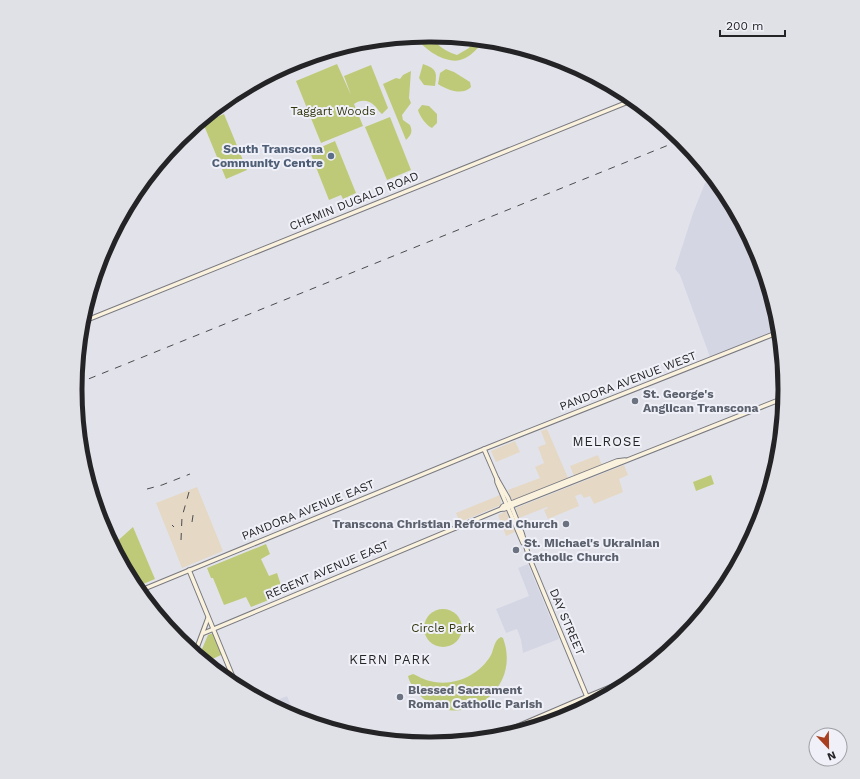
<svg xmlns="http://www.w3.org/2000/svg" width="860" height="779" viewBox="0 0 860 779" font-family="'Work Sans',sans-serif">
<rect width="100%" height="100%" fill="#e2e3ea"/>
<g fill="#e5d8c4">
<polygon points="547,429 568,478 512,500 508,490 540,478 535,467 544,463 538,447 546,444 541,431"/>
<polygon points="515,441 520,452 496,462 491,451"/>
<polygon points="598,455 602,465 574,476 570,466"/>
<polygon points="624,465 628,475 619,479 623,492 594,504 590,496 584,498 581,494 575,496 579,506 548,519 544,510 548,508 547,507 519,518 516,508"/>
<polygon points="197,487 223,551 182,568 156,503"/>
<polygon points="500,495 501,502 501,505 460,522 456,513"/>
<polygon points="506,511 515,532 506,536 498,515"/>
</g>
<g fill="#d5d6e4">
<polygon points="714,179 725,193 758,254 778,321 779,330 710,357 680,275 675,269 693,213 705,183"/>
<polygon points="528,564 559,639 523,653 521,640 517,629 506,633 496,609 529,596 518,568"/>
<polygon points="287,696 296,717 269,703"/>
</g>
<g fill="#bfca78" fill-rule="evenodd">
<path d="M 430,35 L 473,39 L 480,45 C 476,51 468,58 460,60 C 446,64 422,49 416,36 ZM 439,38 C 449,42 458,39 468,41 L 470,46 L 469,48 L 457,55 C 450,53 440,48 436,42 Z"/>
<path d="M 337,64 L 351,95 L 344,76 L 371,65 L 388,108 L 382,114 C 379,112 378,109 375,106 C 369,100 361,99 354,104 L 363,126 L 321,143 L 296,81 Z"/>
<path d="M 423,64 C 437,69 437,72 435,86 L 424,85 L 419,78 Z"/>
<path d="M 446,69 L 454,72 L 470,82 L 471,87 C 463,96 447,90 438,84 L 440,73 Z"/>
<path d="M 411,71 L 409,98 L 411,103 L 402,115 L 403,120 L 410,125 C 413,132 411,135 406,140 L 383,84 L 396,78 L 400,79 L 403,75 Z"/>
<path d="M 422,105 L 429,106 L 437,114 L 437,123 L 432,128 C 426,125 420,117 418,110 Z"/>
<polygon points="224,114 247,170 226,179 203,123"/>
<polygon points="390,117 411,170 387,180 365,127"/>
<polygon points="335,141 356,193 343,199 341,195 329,200 310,152"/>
<polygon points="711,475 714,484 696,491 693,482"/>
<polygon points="133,527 155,579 136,587 113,545"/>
<polygon points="266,544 270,554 261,559 269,576 277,573 284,594 251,607 246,597 224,605 213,578 211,578 207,568"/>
<circle cx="443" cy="628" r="19"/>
<polygon points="213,633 222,653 221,655 206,662 199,656 208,635"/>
<path d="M 501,637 L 503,638 C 524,694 453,737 416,691 C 413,687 409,681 408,676 L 413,674 C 418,676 424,680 430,681 C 453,687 479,676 491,655 C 494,649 494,640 501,637 Z"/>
</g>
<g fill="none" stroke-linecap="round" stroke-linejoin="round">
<defs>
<g id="secondary">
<polyline points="82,322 633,100"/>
<polyline points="484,449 497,479 508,498 522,533 529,557 590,704"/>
<polyline points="497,479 497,482 523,543"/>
<polyline points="501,509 503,506 514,502 617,461 625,460"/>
<polyline points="189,570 237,687"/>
<polyline points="139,591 484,449 779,332"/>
<polyline points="204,633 501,509 504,509 784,398"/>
<polyline points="195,653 208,618"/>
<polyline points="490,738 574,702 637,676"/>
</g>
</defs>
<use href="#secondary" stroke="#797980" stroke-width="5.5"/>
<use href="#secondary" stroke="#faf2dc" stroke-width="3.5"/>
<g stroke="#4b4b4f" stroke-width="1" stroke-dasharray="7 7" stroke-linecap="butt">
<polyline points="76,384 681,140"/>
<polyline points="147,489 162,485 190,474"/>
<polyline points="192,522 194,509"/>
<polyline points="172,525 174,527"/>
<polyline points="181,540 182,517 189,492"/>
</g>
</g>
<circle fill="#5c6f8a" stroke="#f0f0f8" stroke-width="1.5" cx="331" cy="156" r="4"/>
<g fill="#6b7280" stroke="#f0f0f8" stroke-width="1.5">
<circle cx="635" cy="401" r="4"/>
<circle cx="566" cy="524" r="4"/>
<circle cx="516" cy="550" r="4"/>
<circle cx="400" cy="697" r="4"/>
</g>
<g text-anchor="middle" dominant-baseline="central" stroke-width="4" stroke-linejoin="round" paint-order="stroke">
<g font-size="12" fill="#32360c" stroke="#f0f0f8">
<text x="333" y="111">Taggart Woods</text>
<text x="443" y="628">Circle Park</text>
</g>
<g font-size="12" font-weight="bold" fill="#4e5e75" stroke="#f0f0f8" text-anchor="end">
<text x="323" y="149">South Transcona<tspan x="323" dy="14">Community Centre</tspan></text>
</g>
<g font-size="12" fill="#242427" stroke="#f0f0f8">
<text transform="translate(354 201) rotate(-22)">CHEMIN DUGALD ROAD</text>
<text transform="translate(628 381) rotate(-21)">PANDORA AVENUE WEST</text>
<text transform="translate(308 510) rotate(-22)">PANDORA AVENUE EAST</text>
<text transform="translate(327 570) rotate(-23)">REGENT AVENUE EAST</text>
<text transform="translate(567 622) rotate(67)">DAY STREET</text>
</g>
<g font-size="12" font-weight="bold" fill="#5b616d" stroke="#f0f0f8" text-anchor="start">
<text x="643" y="394">St. George's<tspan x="643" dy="14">Anglican Transcona</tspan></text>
<text x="558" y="524" text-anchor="end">Transcona Christian Reformed Church</text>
<text x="524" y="543">St. Michael's Ukrainian<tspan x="524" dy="14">Catholic Church</tspan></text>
<text x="408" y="690">Blessed Sacrament<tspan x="408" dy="14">Roman Catholic Parish</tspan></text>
</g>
<g font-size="13" letter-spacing="1" fill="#242427" stroke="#f0f0f8">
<text x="607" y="441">MELROSE</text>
<text x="390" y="659">KERN PARK</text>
</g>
</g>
<path d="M0 0H860V779H0ZM429 42H431A347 347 0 0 1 778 389V390A347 347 0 0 1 431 737H429A347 347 0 0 1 82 390V389A347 347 0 0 1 429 42Z" fill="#e0e0e7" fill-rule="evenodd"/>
<path fill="none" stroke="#242427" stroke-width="5" d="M429 42H431A347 347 0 0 1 778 389V390A347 347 0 0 1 431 737H429A347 347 0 0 1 82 390V389A347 347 0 0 1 429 42Z"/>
<g transform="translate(828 747) rotate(158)"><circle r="19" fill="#f0f0f8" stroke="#9e9ea4"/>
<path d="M0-3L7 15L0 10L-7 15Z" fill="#a8401f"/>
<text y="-6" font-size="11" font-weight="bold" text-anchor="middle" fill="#242427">N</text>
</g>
<path d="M720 30v6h65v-6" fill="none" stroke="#242427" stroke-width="2"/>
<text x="726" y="30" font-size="12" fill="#242427" stroke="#f0f0f8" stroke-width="3" paint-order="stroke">200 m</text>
</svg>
